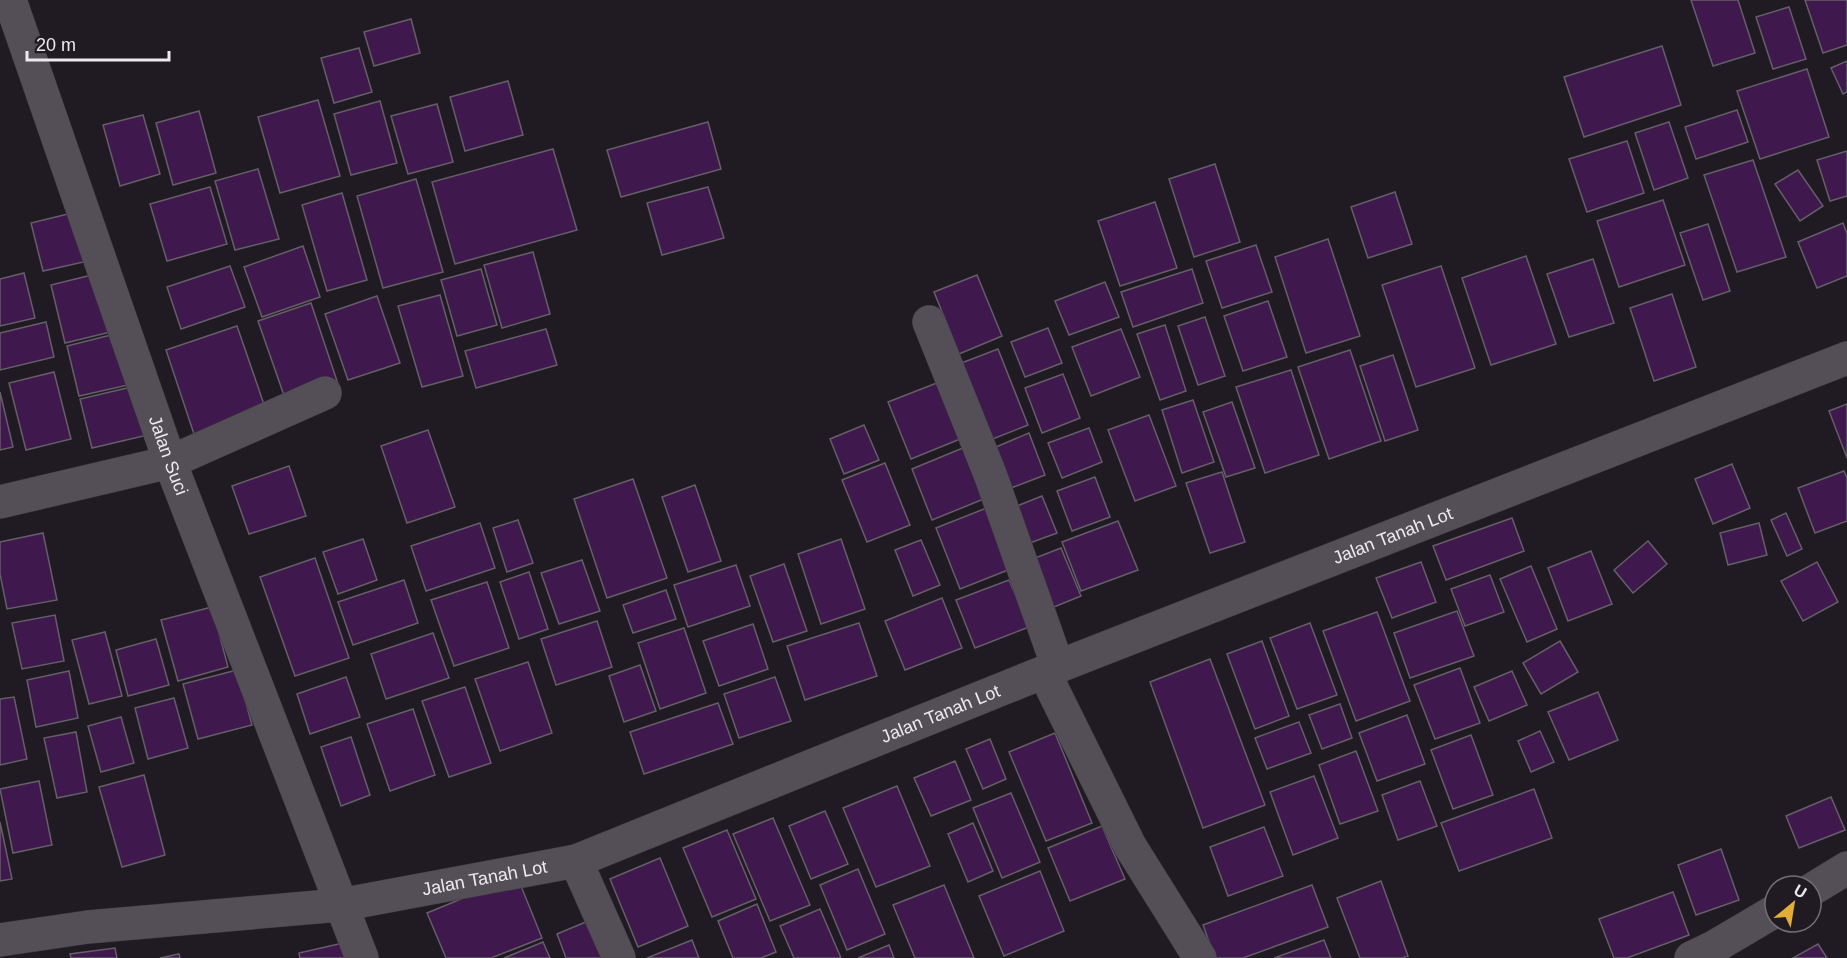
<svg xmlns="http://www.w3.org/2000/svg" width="1847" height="958" viewBox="0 0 1847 958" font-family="Helvetica,sans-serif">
<rect width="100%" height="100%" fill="#201b22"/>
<g fill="#3f184d" stroke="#645f67" stroke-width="1.5">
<polygon points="1691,0 1738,0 1755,53 1713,66"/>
<polygon points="1805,0 1847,0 1847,45 1823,53"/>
<polygon points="1789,7 1806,59 1773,69 1756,17"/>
<polygon points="411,19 420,53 374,66 364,32"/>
<polygon points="1662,46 1681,105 1584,137 1564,77"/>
<polygon points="359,48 372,92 334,103 321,58"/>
<polygon points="1847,61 1847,92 1843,94 1831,68"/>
<polygon points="1807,69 1829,137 1760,159 1737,91"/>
<polygon points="508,81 523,135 465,151 450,97"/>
<polygon points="318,100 340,176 280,193 258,117"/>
<polygon points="380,101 397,163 351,175 334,114"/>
<polygon points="437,104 453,162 408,174 391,116"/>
<polygon points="1737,110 1748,142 1696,159 1685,127"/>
<polygon points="199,111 216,173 173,185 156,123"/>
<polygon points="143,115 160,174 120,186 103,125"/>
<polygon points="708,122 721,169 621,197 607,150"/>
<polygon points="1669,122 1688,178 1654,190 1635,133"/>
<polygon points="1627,141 1644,193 1587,212 1569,159"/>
<polygon points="553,149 577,230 455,264 432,182"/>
<polygon points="1847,151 1847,196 1830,201 1817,160"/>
<polygon points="1753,160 1786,257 1737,272 1704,175"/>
<polygon points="1215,164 1240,242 1194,257 1169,179"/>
<polygon points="258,169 279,239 235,250 215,181"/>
<polygon points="1798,170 1823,206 1800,221 1775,184"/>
<polygon points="416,179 443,272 383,288 357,196"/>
<polygon points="210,187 227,244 167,261 150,204"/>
<polygon points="708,187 724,238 662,255 647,203"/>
<polygon points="1395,192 1412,244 1368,258 1351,207"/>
<polygon points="342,193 367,280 327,291 302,205"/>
<polygon points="1663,200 1685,265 1619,287 1597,221"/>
<polygon points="1155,202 1177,268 1120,286 1098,221"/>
<polygon points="76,212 88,261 43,271 31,223"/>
<polygon points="1843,223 1847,234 1847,276 1817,288 1798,242"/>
<polygon points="1708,224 1730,291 1703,300 1680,233"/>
<polygon points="1328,239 1360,336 1306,353 1275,257"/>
<polygon points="1256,245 1272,292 1222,308 1206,261"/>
<polygon points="303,246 320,297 262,317 244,267"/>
<polygon points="533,252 550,314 502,328 484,265"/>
<polygon points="1526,256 1556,344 1491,365 1462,278"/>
<polygon points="1593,259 1614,323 1569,337 1547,274"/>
<polygon points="230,266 245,307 181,329 167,287"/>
<polygon points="1441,266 1475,368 1416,387 1382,285"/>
<polygon points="481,269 497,325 457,336 441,280"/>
<polygon points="1192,269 1203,303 1133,327 1121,292"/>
<polygon points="108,271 123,329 65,343 51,285"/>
<polygon points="24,273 35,318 0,326 0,279"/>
<polygon points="977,275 1002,336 959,354 934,292"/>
<polygon points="1105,282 1119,317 1069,335 1055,301"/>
<polygon points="1672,294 1696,367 1654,381 1630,308"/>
<polygon points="440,295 463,376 422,387 398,306"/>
<polygon points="377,296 400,363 348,380 325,314"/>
<polygon points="1268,301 1287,357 1243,371 1224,316"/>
<polygon points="311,303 339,387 287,404 258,321"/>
<polygon points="1205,317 1225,376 1198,385 1178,326"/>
<polygon points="46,322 54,357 0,370 0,333"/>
<polygon points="1165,325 1186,391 1160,400 1137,334"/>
<polygon points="237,326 268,416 196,440 166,350"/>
<polygon points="1048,328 1062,363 1025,377 1011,342"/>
<polygon points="546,329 557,365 476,388 465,351"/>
<polygon points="1121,329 1140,377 1091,396 1072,347"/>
<polygon points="115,334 128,385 79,396 67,346"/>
<polygon points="998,349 1028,425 990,440 959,364"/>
<polygon points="1350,350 1381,441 1329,459 1298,367"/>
<polygon points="1393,355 1418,430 1385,441 1360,366"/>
<polygon points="1291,370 1319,455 1265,473 1236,387"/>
<polygon points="54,372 71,439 26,450 9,383"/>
<polygon points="1063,374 1080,418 1042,433 1025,388"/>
<polygon points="947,379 970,435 911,459 888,402"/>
<polygon points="140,385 152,434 92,448 80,399"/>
<polygon points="0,392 13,447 0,450"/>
<polygon points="1193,400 1214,462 1182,473 1162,410"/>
<polygon points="1232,402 1255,468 1226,477 1203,412"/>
<polygon points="1847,404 1847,458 1829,411"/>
<polygon points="1149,415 1176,486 1135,501 1108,430"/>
<polygon points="864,425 879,460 844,474 830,439"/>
<polygon points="1089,428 1102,462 1062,478 1048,443"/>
<polygon points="428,430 455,507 407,523 381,446"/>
<polygon points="1029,433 1045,475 1011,488 996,447"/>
<polygon points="970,445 991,496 932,520 912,469"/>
<polygon points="885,463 910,525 867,542 842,480"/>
<polygon points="1732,464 1750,508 1713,524 1695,479"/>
<polygon points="289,466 306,516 249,534 232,486"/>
<polygon points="1844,471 1847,478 1847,521 1815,533 1798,488"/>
<polygon points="1222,472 1245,542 1210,553 1186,483"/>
<polygon points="1095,477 1110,517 1072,531 1057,491"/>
<polygon points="633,479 667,578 607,598 574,499"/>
<polygon points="695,485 721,561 688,572 662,497"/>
<polygon points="1042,496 1057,533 1027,544 1012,508"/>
<polygon points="989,507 1013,568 960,589 936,528"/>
<polygon points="1786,513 1802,549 1787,556 1771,520"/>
<polygon points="1512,518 1524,551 1446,580 1433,546"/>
<polygon points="518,520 533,563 507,572 493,528"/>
<polygon points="1118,521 1138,570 1081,591 1062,542"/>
<polygon points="480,523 495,568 426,591 411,546"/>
<polygon points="1759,523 1767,555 1728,565 1720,533"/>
<polygon points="43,533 57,600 7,609 0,574 0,542"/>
<polygon points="363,539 377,580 338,594 323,552"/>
<polygon points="841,539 865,609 821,624 798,554"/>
<polygon points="921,540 940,585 913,596 895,550"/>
<polygon points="1648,541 1667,564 1633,593 1614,570"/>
<polygon points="1061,548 1081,596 1044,611 1025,562"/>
<polygon points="1591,551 1612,604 1568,621 1548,568"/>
<polygon points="315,558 349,658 295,676 260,577"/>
<polygon points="582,560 600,611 559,624 541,573"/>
<polygon points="1421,562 1436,602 1392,618 1376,578"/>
<polygon points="1817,562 1838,602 1803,621 1781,581"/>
<polygon points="784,564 807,631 773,642 750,576"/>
<polygon points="736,565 750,606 688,627 674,585"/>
<polygon points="1531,566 1557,629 1527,642 1500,579"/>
<polygon points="529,572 548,629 519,639 500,582"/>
<polygon points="1490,575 1504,612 1465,626 1451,589"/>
<polygon points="404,580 418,623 353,645 338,602"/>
<polygon points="1009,580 1029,627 975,648 956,600"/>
<polygon points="487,582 509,648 454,666 431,600"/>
<polygon points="666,590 676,619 633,633 623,605"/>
<polygon points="942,598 962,648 905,670 885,621"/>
<polygon points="212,607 228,667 178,681 161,620"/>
<polygon points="1457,611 1474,656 1410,678 1394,633"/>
<polygon points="1377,612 1410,701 1356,721 1323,631"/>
<polygon points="55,615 64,661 22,669 12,623"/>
<polygon points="597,621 612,667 556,685 541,639"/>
<polygon points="859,623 877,676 805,700 787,646"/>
<polygon points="1310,623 1337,695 1297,709 1270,638"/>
<polygon points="753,624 768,669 719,686 703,641"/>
<polygon points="684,628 706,693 660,709 638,643"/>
<polygon points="105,632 122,696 89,704 72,640"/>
<polygon points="433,633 449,678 386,699 371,654"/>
<polygon points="156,639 169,685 128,696 116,650"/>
<polygon points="1262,641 1289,716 1255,729 1227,654"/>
<polygon points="1560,641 1578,672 1541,694 1523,663"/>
<polygon points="1210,659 1265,805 1203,828 1150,682"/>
<polygon points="528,662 552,733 500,751 475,679"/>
<polygon points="640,665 656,711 624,722 609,676"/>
<polygon points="1460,668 1480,723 1435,739 1414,685"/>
<polygon points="237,670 252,725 198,739 183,684"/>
<polygon points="69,671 78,718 36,727 27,680"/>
<polygon points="1512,671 1527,705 1489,721 1474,687"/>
<polygon points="346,677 360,717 310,734 297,694"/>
<polygon points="775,677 791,721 739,738 724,694"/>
<polygon points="465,687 491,763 449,777 422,701"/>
<polygon points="1598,692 1618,740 1569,760 1548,712"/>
<polygon points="14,697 27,759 0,765 0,699"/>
<polygon points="174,698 188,748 148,759 135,708"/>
<polygon points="718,703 733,744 644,774 630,732"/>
<polygon points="1340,704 1352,738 1322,749 1309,715"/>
<polygon points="413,709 435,775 390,791 367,724"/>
<polygon points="1407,715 1425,764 1377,781 1359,733"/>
<polygon points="121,717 134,763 101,772 88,726"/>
<polygon points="1299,722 1311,753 1267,769 1255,738"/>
<polygon points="1540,731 1554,762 1531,772 1518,741"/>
<polygon points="76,732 87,792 57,798 44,738"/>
<polygon points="1055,733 1092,823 1046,841 1009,752"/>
<polygon points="1471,735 1493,795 1453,809 1431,750"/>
<polygon points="351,737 370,795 341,806 321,747"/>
<polygon points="990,739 1006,779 983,789 966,749"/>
<polygon points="1356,751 1378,811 1340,824 1319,765"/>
<polygon points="955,761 971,800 931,816 914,778"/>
<polygon points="144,775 165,855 122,867 99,787"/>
<polygon points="1314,776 1338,838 1293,855 1270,792"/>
<polygon points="39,781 52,845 13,853 0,789"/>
<polygon points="1420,781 1437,826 1398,840 1382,795"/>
<polygon points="897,786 930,866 876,887 843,808"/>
<polygon points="1534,789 1552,838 1459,871 1441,823"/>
<polygon points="1011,793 1040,862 1002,878 973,808"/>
<polygon points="1831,797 1845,830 1799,848 1786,816"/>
<polygon points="825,811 848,864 811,879 789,826"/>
<polygon points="773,818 810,905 770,921 733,834"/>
<polygon points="0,822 12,879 0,881"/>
<polygon points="973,823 993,871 968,882 948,834"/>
<polygon points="1102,826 1125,879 1070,901 1048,848"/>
<polygon points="1264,827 1283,876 1228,896 1210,847"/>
<polygon points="727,830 756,899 712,917 683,848"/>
<polygon points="1721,849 1739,900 1696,915 1678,865"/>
<polygon points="660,858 688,926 638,947 610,879"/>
<polygon points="858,869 885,934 847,950 820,885"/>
<polygon points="1040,871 1064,931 1004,956 979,896"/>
<polygon points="517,876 542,938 491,958 446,958 427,913"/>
<polygon points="1381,881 1408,956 1402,958 1360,958 1337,898"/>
<polygon points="944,885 974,958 915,958 893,905"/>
<polygon points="1312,885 1328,927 1243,958 1215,958 1203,925"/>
<polygon points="1673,892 1689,935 1627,958 1614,958 1599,919"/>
<polygon points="757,904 776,952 761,958 733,958 718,921"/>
<polygon points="820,909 841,958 794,958 780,926"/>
<polygon points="593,919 609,958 566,958 557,934"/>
<polygon points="692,940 699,958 647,958"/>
<polygon points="1324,940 1331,958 1274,958"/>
<polygon points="352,941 356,958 300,958 299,953"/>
<polygon points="543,942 550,958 504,958"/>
<polygon points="1818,944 1827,958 1793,958"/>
<polygon points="889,945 894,958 858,958"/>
<polygon points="115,948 117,958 71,958 70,954"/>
<polygon points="179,954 180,958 160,958"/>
</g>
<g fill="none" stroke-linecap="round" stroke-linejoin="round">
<defs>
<g id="minor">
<path id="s1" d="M 10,0 L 170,462 L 362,958"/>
<polyline points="929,322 990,474 1058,667"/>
<polyline points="0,502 170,462 325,393"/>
<polyline points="1044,672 1130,846 1200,958"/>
<polyline points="576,861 619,958"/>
<polyline points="1811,890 1847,868"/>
<polyline points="1691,958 1714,947 1775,911"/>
</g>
<g id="secondary">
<path id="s2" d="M 0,940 L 88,927 L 340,905 L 576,861 L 1044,672 L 1847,358"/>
</g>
</defs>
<use href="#minor" stroke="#3c383e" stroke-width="34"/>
<use href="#secondary" stroke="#3c383e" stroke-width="34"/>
<use href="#minor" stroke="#544e56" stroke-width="33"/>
<use href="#secondary" stroke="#544e56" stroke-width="33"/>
</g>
<g text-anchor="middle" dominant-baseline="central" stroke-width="4.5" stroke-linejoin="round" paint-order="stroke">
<g font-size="18" fill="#edeaef" stroke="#201b22">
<text stroke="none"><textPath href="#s1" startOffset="482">Jalan Suci</textPath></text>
<text stroke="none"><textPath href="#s2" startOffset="1461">Jalan Tanah Lot</textPath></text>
<text stroke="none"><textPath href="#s2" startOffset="975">Jalan Tanah Lot</textPath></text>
<text stroke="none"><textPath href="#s2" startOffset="489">Jalan Tanah Lot</textPath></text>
</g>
</g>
<g transform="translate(1793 904) rotate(30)"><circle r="28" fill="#201b22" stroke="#726e74" stroke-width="1.5"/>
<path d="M0-4.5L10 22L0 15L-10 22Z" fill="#e3ae35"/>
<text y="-9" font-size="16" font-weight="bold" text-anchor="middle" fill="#edeaef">U</text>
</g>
<path d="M27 51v9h142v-9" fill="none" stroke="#edeaef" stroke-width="3"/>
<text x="36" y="51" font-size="18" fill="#edeaef" stroke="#201b22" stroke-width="4.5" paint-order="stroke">20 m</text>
</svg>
